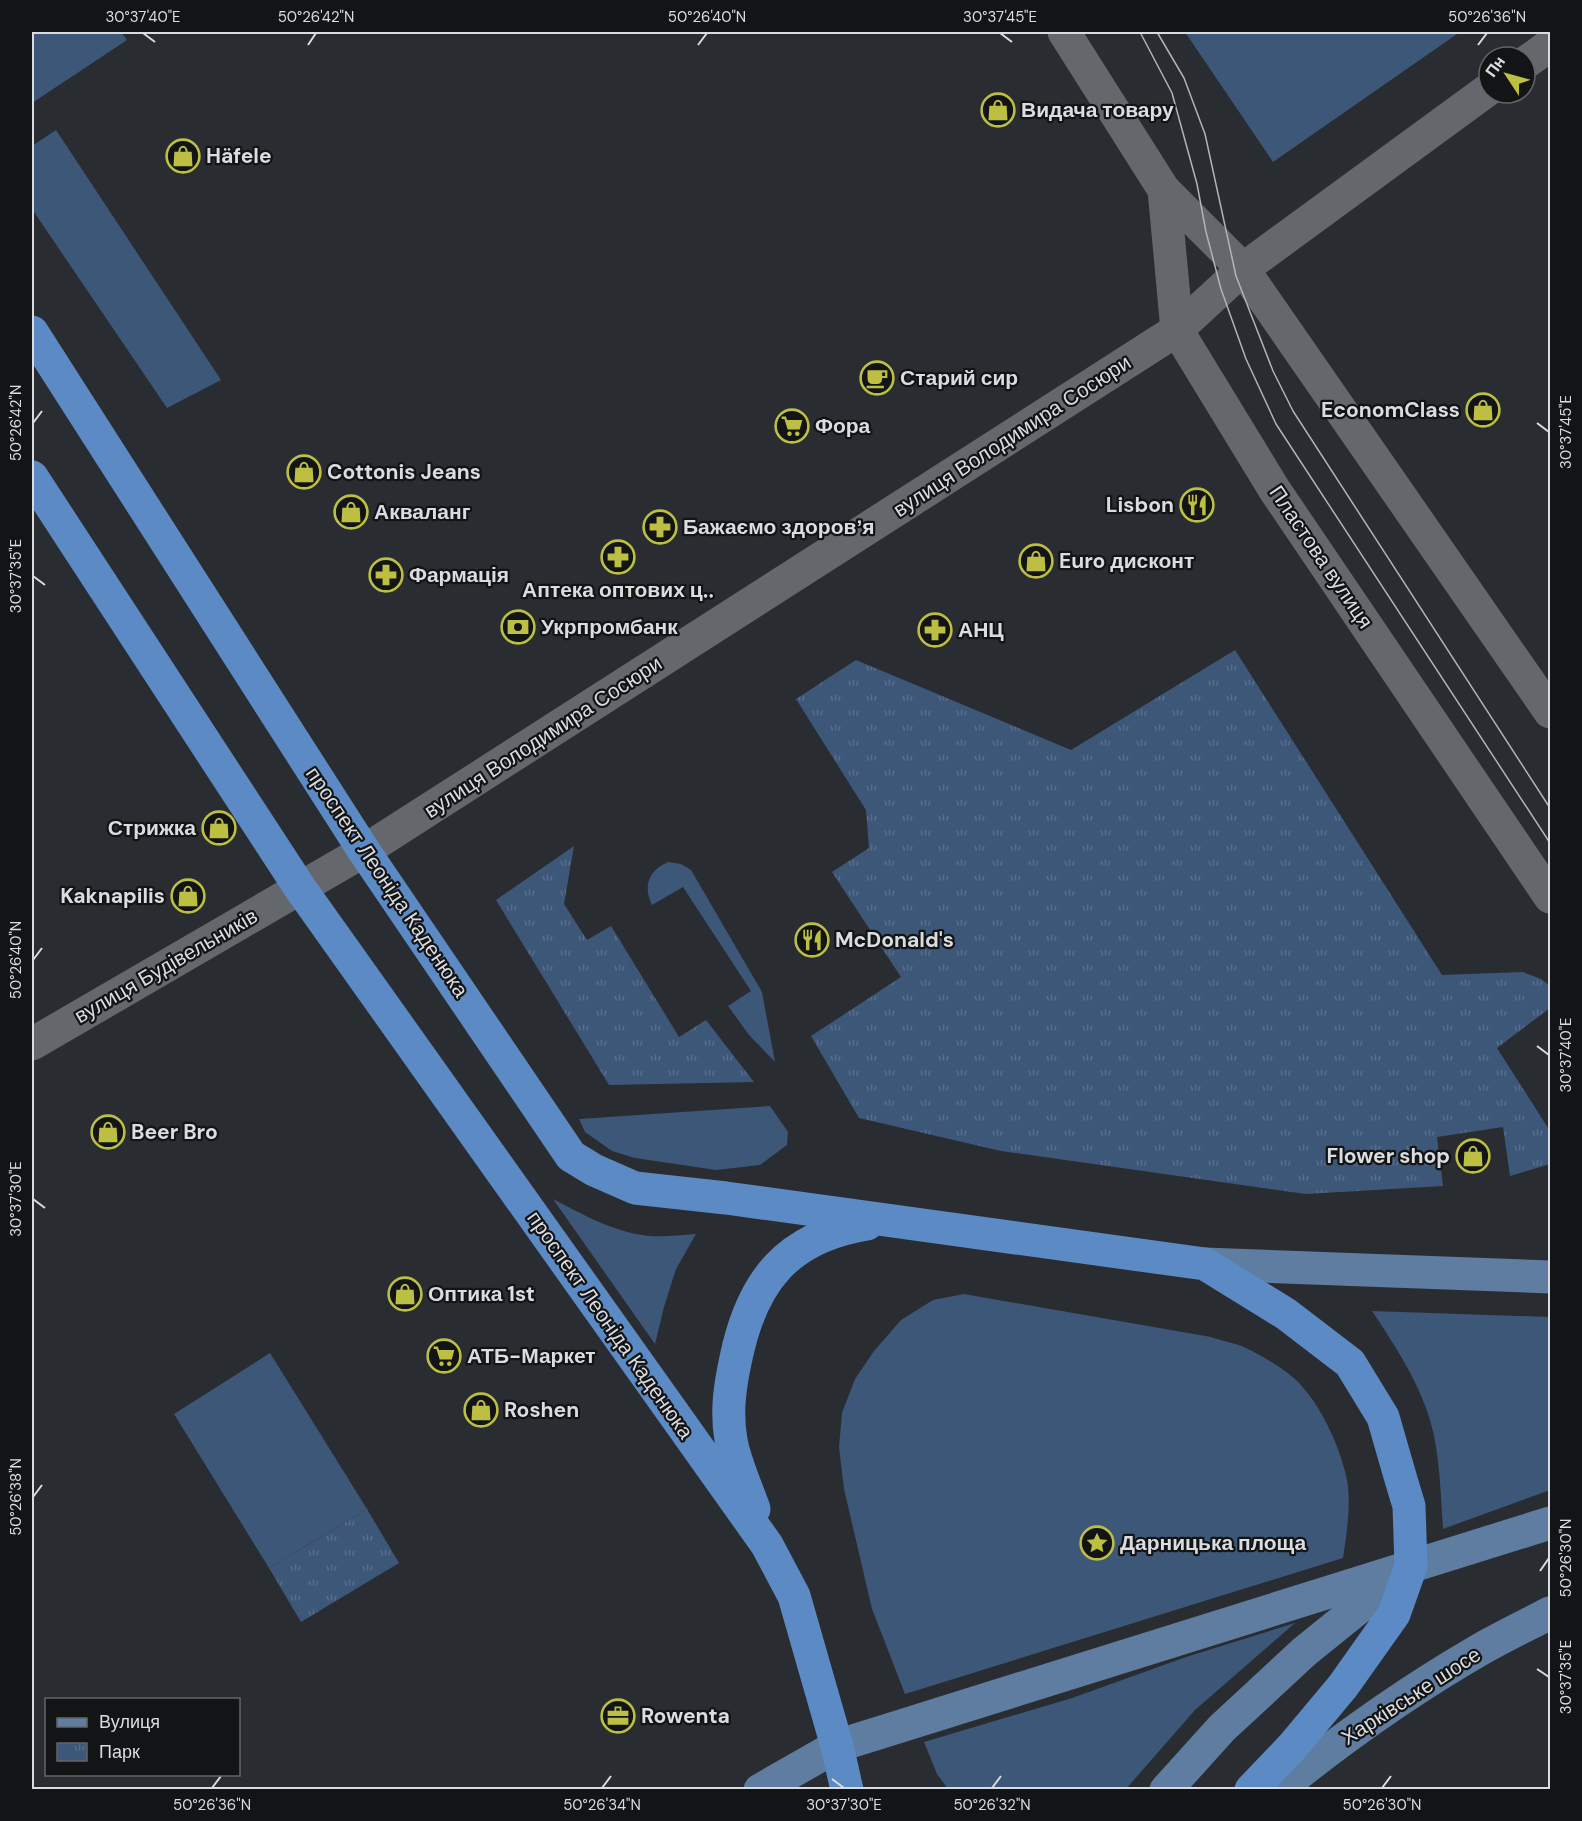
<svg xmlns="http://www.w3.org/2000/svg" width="1582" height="1821" viewBox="0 0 1582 1821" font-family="'DM Sans',sans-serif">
<defs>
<pattern id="park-tufts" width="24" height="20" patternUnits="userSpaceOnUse" patternTransform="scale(1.5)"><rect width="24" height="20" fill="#3d5779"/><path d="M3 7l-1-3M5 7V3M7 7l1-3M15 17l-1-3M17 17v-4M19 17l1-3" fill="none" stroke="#586f8c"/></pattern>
</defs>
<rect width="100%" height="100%" fill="#292c30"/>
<g fill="#3d5779">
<polygon points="32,32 121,32 127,40 32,103"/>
<polygon points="1185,32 1460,32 1273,162"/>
<polygon points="56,130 221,380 167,408 32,209 32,146"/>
<path d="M 668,862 L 681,864 L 691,870 L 762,992 L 775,1062 L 749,1035 L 728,1006 L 751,991 L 683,887 L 652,905 C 643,886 648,871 668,862 Z"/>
<polygon points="770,1106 788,1132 787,1145 760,1165 716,1170 635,1158 612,1151 585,1132 579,1119"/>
<path d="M 553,1199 C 584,1215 613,1232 649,1236 C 664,1237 680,1235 696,1234 L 676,1269 L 664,1307 L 655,1344 Z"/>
<path d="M 964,1294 L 1211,1337 C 1222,1341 1236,1343 1246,1348 C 1263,1356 1288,1371 1300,1384 C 1322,1408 1338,1443 1346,1475 C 1352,1501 1347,1531 1343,1558 L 905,1694 L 872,1609 L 844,1489 L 839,1447 L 842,1413 L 855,1379 L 874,1351 L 901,1320 L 933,1300 Z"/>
<path d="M 1372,1311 L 1550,1317 L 1550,1490 L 1443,1529 C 1441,1499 1440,1469 1435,1441 C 1427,1394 1398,1350 1372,1311 Z"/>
<polygon points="270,1353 367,1509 269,1568 174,1414"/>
<polygon points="1295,1623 1195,1710 1126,1789 948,1789 937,1774 924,1742 1072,1698 1186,1657"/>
</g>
<g fill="url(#park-tufts)">
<polygon points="1235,650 1442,975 1523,972 1541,979 1550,986 1550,1008 1497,1048 1550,1131 1550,1164 1510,1176 1503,1127 1437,1137 1443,1186 1306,1194 1001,1151 859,1118 811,1036 901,977 832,872 869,848 866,810 796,699 856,660 1071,750"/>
<polygon points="574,846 564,904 587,940 611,926 679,1037 706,1020 754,1082 609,1085 496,900"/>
<polygon points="367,1509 399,1563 301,1622 269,1568"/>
</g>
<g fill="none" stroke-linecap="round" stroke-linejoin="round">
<g stroke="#64676c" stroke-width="33">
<polyline points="1064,32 1164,190 1243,269 1550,712"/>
<polyline points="1525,63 1550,45"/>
<polyline points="1164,190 1177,330 1274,489 1550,897"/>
<polyline points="32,1044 364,851 1177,330 1243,269 1489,89"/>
</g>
<g stroke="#5f7ca1" stroke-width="33">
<polyline points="1205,1264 1550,1277"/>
<polyline points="760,1790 837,1746 1550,1523"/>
<polyline points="1166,1790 1222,1728 1304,1652 1398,1576"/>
<path d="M 1278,1790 C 1342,1738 1410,1690 1481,1649 C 1504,1636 1527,1625 1550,1613"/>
</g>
<g stroke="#5c8ac5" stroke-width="33">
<polyline points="32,332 364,851 571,1156 594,1170 635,1188 726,1198 1205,1264 1286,1314 1350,1363 1383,1417 1400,1476 1409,1506 1411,1566 1394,1614 1343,1686 1292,1747 1251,1790"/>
<polyline points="32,477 300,888 767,1545 794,1596 837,1746 847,1790"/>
<path d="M 754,1509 C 747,1489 734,1460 731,1440 C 726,1412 730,1385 736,1358 C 752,1281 787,1237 867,1224"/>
</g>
<g stroke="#b1b4b7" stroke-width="1.5">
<polyline points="1140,32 1172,93 1197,184 1206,232 1221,289 1246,359 1276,424 1550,843"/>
<polyline points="1157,32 1184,78 1205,134 1236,276 1273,371 1293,411 1550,808"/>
</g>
</g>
<path fill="none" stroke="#dadcdf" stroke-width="2" d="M 143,33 L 155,42M 1000,33 L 1012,42M 308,45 L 316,33M 698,45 L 707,33M 1478,45 L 1487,33M 33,423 L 42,411M 1537,423 L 1549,432M 33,576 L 45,585M 33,960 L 42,948M 1537,1046 L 1549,1055M 33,1199 L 45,1208M 33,1497 L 42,1485M 1540,1571 L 1549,1558M 1537,1669 L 1549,1677M 832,1779 L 844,1788M 212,1788 L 221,1776M 602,1788 L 611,1776M 992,1788 L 1001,1776M 1382,1788 L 1391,1776"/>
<defs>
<symbol id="shop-ring" viewBox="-11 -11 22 22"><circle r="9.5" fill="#131416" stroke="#bdbf43" stroke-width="1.5"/><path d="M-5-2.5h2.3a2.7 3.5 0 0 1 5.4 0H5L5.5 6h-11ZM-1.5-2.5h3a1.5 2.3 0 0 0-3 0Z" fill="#bdbf43"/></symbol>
<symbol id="cafe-ring" viewBox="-11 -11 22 22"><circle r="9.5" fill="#131416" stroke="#bdbf43" stroke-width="1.5"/><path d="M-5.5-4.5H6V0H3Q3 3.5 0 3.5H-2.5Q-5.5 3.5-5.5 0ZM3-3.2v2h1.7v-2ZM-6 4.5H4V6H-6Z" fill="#bdbf43"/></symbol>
<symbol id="supermarket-ring" viewBox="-11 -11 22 22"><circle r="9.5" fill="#131416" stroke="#bdbf43" stroke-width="1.5"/><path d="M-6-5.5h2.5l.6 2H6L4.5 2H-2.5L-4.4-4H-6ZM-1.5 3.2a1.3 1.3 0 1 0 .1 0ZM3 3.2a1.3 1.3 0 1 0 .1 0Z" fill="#bdbf43"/></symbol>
<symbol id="restaurant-ring" viewBox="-11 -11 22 22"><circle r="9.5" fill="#131416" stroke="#bdbf43" stroke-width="1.5"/><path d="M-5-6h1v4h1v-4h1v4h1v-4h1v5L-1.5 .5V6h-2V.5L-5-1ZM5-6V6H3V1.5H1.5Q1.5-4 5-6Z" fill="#bdbf43"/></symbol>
<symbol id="pharmacy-ring" viewBox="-11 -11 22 22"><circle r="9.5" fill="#131416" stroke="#bdbf43" stroke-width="1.5"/><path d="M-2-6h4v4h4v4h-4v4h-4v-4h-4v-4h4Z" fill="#bdbf43"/></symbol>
<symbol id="bank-ring" viewBox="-11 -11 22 22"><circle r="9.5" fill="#131416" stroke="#bdbf43" stroke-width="1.5"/><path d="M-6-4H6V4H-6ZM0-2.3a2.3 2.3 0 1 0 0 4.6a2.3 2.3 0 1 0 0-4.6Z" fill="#bdbf43"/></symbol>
<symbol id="sight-ring" viewBox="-11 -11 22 22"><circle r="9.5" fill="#131416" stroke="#bdbf43" stroke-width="1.5"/><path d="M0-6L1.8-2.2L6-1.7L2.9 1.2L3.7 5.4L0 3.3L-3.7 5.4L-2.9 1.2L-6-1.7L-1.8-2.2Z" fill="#bdbf43"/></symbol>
<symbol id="office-ring" viewBox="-11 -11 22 22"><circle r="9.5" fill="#131416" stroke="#bdbf43" stroke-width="1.5"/><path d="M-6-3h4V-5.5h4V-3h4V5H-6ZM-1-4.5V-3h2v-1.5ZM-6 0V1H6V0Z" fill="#bdbf43"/></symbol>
</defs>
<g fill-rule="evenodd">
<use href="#shop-ring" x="979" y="91" width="38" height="38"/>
<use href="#shop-ring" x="164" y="137" width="38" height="38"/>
<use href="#cafe-ring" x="858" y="359" width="38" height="38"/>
<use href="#shop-ring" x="1464" y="391" width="38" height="38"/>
<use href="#supermarket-ring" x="773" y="407" width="38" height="38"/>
<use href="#shop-ring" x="285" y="453" width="38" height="38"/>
<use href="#restaurant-ring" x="1178" y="486" width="38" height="38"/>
<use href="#shop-ring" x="332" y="493" width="38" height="38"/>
<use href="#pharmacy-ring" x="641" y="508" width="38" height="38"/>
<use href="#pharmacy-ring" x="599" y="538" width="38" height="38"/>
<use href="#shop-ring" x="1017" y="542" width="38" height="38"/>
<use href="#pharmacy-ring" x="367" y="556" width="38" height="38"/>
<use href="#bank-ring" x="499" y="608" width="38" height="38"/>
<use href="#pharmacy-ring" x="916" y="611" width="38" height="38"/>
<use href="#shop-ring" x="200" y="809" width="38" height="38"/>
<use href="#shop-ring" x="169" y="877" width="38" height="38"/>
<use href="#restaurant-ring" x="793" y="921" width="38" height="38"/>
<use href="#shop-ring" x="89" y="1113" width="38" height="38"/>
<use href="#shop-ring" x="1454" y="1137" width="38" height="38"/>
<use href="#shop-ring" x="386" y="1275" width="38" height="38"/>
<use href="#supermarket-ring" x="425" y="1337" width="38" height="38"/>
<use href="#shop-ring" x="462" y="1391" width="38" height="38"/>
<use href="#sight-ring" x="1078" y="1524" width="38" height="38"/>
<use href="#office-ring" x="599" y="1697" width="38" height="38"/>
</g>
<g text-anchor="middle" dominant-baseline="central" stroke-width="4.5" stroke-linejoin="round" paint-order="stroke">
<g font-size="21" font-weight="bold" fill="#dadcdf" stroke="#131416" text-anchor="start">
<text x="1021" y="110">Видача товару</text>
<text x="206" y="156">Häfele</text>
<text x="900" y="378">Старий сир</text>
<text x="1460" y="410" text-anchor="end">EconomClass</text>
<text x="815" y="426">Фора</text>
<text x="327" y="472">Cottonis Jeans</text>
<text x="1174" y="505" text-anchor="end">Lisbon</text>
<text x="374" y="512">Акваланг</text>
<text x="683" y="527">Бажаємо здоровʼя</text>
<text x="1059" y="561">Euro дисконт</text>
<text x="409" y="575">Фармація</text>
<text x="618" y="590" text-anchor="middle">Аптека оптових ц‥</text>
<text x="541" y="627">Укрпромбанк</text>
<text x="958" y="630">АНЦ</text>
<text x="196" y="828" text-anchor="end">Стрижка</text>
<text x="165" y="896" text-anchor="end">Kaknapilis</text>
<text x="835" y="940">McDonald's</text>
<text x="131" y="1132">Beer Bro</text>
<text x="1450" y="1156" text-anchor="end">Flower shop</text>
<text x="428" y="1294">Оптика 1st</text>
<text x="467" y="1356">АТБ-Маркет</text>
<text x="504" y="1410">Roshen</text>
<text x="1120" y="1543">Дарницька площа</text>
<text x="641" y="1716">Rowenta</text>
</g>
<g font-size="21" fill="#dadcdf" stroke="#131416">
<text transform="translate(1012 436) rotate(-33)">вулиця Володимира Сосюри</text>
<text transform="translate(1321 557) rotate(56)">Пластова вулиця</text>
<text transform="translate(543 737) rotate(-33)">вулиця Володимира Сосюри</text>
<text transform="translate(387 882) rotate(56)">проспект Леоніда Каденюка</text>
<text transform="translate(166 966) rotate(-30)">вулиця Будівельників</text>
<text transform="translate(610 1325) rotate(55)">проспект Леоніда Каденюка</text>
<text transform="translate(1411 1696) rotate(-33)">Харківське шосе</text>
</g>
</g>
<rect width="1582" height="1821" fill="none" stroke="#131416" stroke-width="66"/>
<rect x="45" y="1698" width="195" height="78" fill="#131416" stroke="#636466" stroke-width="1.5"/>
<rect x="57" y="1718" width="30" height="9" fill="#5f7ca1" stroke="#636466" stroke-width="1.5"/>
<text x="99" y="1728" font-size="18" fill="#dadcdf">Вулиця</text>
<rect x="57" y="1743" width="30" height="18" fill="url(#park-tufts)" stroke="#636466" stroke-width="1.5"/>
<text x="99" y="1758" font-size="18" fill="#dadcdf">Парк</text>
<g transform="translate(1507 75) rotate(306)"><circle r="28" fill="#131416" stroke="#636466" stroke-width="1.5"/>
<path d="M0-4.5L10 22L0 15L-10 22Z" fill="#bdbf43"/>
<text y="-9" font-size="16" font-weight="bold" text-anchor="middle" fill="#dadcdf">Пн</text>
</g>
<rect x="33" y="33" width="1516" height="1755" fill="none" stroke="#dadcdf" stroke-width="2"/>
<g font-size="15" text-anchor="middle" fill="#dadcdf">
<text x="143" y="22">30°37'40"E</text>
<text x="316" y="22">50°26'42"N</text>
<text x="707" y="22">50°26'40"N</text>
<text x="1000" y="22">30°37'45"E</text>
<text x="1487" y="22">50°26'36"N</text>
<text transform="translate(16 423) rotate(-90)" y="5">50°26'42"N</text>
<text transform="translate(1566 432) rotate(-90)" y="5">30°37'45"E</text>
<text transform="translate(16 576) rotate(-90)" y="5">30°37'35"E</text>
<text transform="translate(16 960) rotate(-90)" y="5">50°26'40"N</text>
<text transform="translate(1566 1055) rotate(-90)" y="5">30°37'40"E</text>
<text transform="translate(16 1199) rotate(-90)" y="5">30°37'30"E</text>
<text transform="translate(16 1497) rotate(-90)" y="5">50°26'38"N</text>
<text transform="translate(1566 1558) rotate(-90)" y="5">50°26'30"N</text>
<text transform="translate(1566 1677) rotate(-90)" y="5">30°37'35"E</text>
<text x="212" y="1810">50°26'36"N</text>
<text x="602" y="1810">50°26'34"N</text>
<text x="844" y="1810">30°37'30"E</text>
<text x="992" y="1810">50°26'32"N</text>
<text x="1382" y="1810">50°26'30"N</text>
</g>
</svg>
